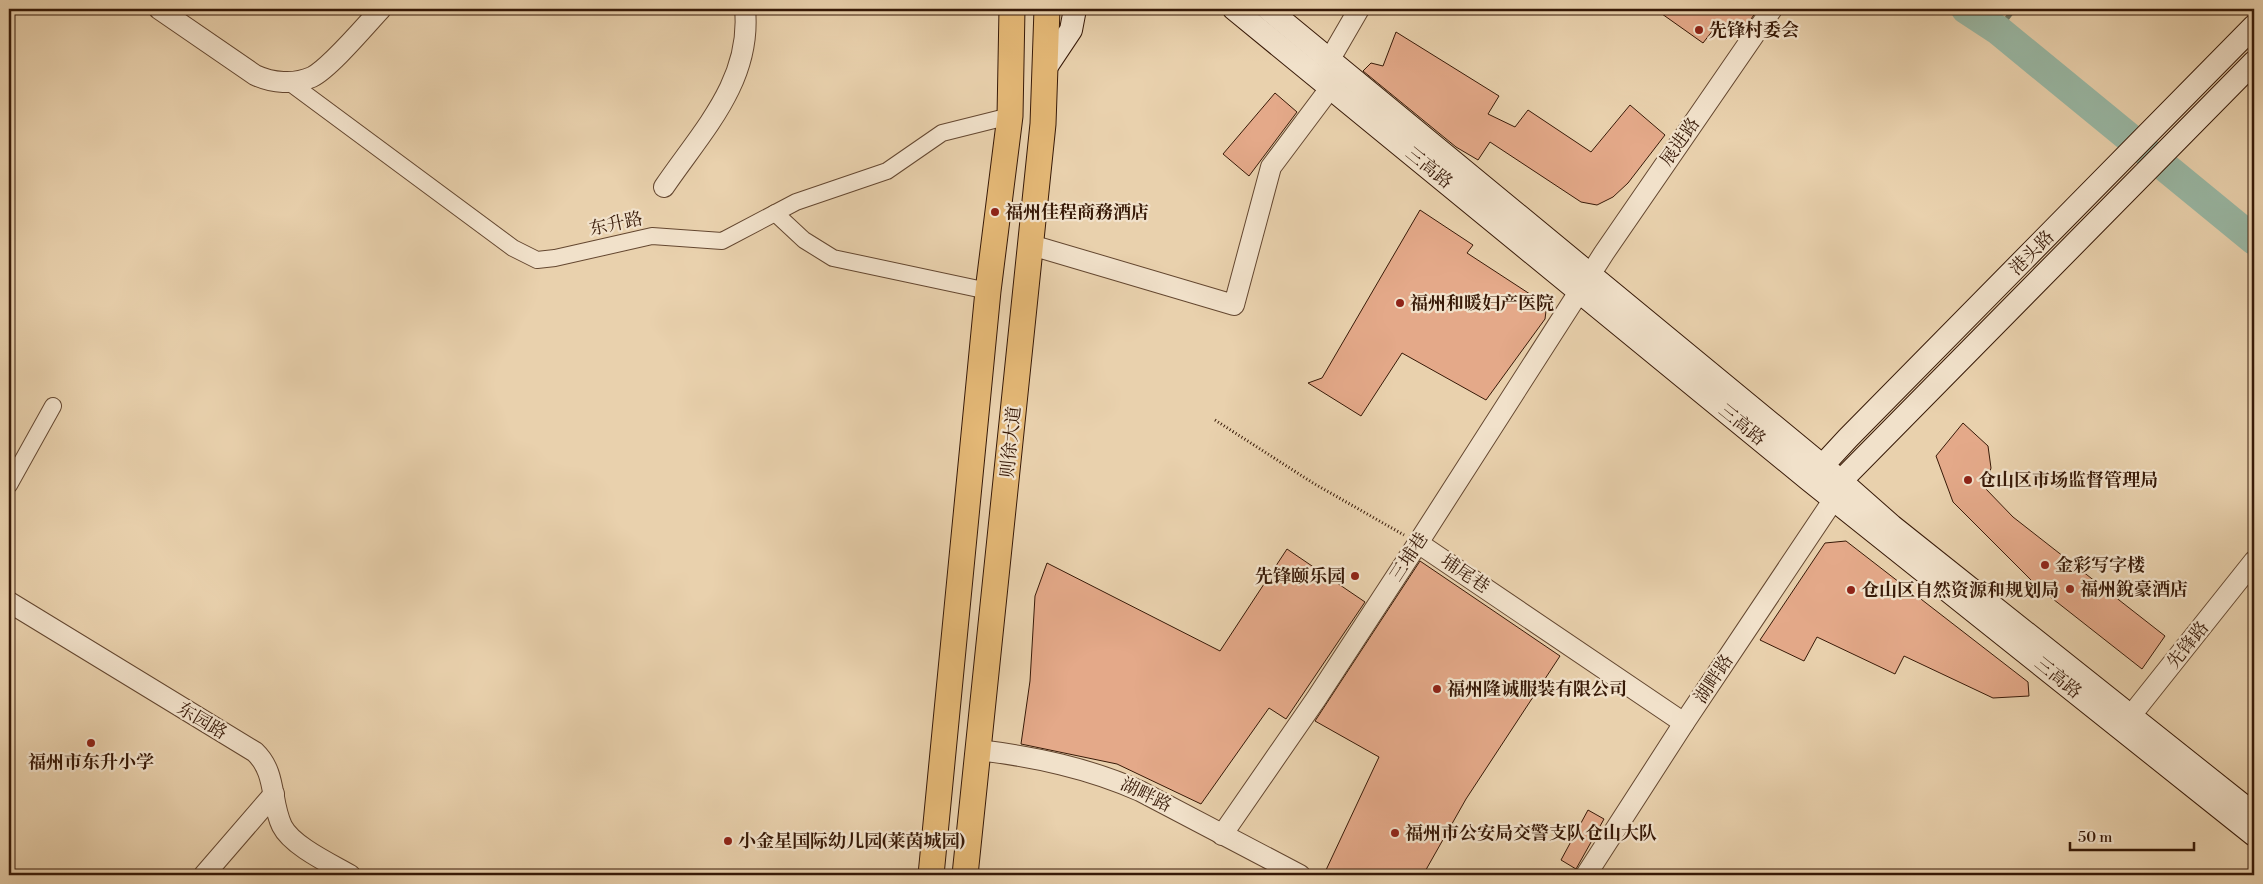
<svg xmlns="http://www.w3.org/2000/svg" width="2263" height="884" viewBox="0 0 2263 884" font-family="'Libre Bodoni','Noto Serif SC',serif">
<rect width="100%" height="100%" fill="#e9d1ad"/>
<filter id="stains"><feTurbulence type="fractalNoise" baseFrequency=".004" numOctaves="4"/><feColorMatrix values="0 0 0 0 .2 0 0 0 0 .09 0 0 0 0 .02 0 0 0 .5 -.17"/></filter>
<radialGradient id="worn" r=".72"><stop offset=".6" stop-color="#630" stop-opacity="0"/><stop offset="1" stop-color="#630" stop-opacity=".3"/></radialGradient>
<g fill="none" stroke-linecap="round" stroke-linejoin="round">
<polyline stroke="#727866" stroke-width="5" points="1998,30 2014,9"/>
<polyline stroke="#99b8a5" stroke-width="30" points="1966,9 1998,30 2254,240"/>
</g>
<g fill="#e4a989" stroke="#371907">
<polygon points="1655,9 1758,9 1740,35 1728,36 1717,25 1703,43"/>
<polygon points="1396,32 1499,96 1488,114 1515,127 1528,110 1591,152 1630,105 1665,135 1628,183 1613,197 1597,205 1581,202 1490,142 1478,160 1456,147 1363,71 1371,63 1383,66"/>
<polygon points="1275,93 1297,112 1249,176 1223,154"/>
<polygon points="1420,210 1473,245 1467,253 1536,298 1546,311 1545,319 1486,400 1402,353 1361,416 1308,383 1322,378"/>
<polygon points="1963,423 1988,446 1991,468 1985,488 2013,517 2165,636 2142,669 2039,588 1953,502 1936,456"/>
<polygon points="1846,541 2028,682 2029,696 1993,698 1904,656 1895,674 1817,637 1804,661 1760,640 1825,543"/>
<polygon points="1287,549 1365,602 1286,719 1269,708 1201,804 1117,764 1021,744 1030,681 1035,596 1047,563 1220,651"/>
<polygon points="1420,561 1560,656 1466,799 1423,875 1335,875 1326,870 1379,757 1315,721"/>
<polygon points="1588,810 1604,819 1576,869 1561,860"/>
</g>
<g fill="none" stroke-linecap="round" stroke-linejoin="round">
<defs>
<g id="minor">
<polyline points="289,82 513,248 537,260 555,258 652,236 722,241 796,202 887,171 942,133 1010,116"/>
<polyline points="775,213 804,240 833,258 988,291"/>
<polyline points="9,485 53,406"/>
</g>
<g id="tertiary">
<path d="M 159,9 L 255,75 C 272,83 294,85 312,77 C 330,68 366,25 381,9"/>
<polyline points="1330,59 1359,9"/>
<path d="M 664,187 C 702,131 752,81 745,9"/>
<polyline points="1031,245 1234,305 1271,167 1331,87"/>
<polyline points="1418,543 1684,723"/>
<path d="M 9,602 L 255,752 C 277,773 270,801 282,826 C 292,846 331,864 350,875"/>
<polyline points="2121,728 2254,561"/>
<path d="M 979,750 C 1035,757 1088,768 1140,791 L 1300,875"/>
<polyline points="1222,835 1316,699 1418,543 1604,253 1772,9"/>
<polyline points="204,875 274,794"/>
<polyline points="1586,875 1684,723 1842,487"/>
</g>
<g id="secondary">
<polyline points="1234,9 1809,480 2254,835"/>
<polyline points="1268,9 1841,481 1892,526 2254,814"/>
<polyline points="1045,69 1071,30 1075,9"/>
<polyline points="1812,477 1848,438 2254,26"/>
<polyline points="1830,492 2254,62"/>
</g>
<g id="primary">
<polyline points="931,875 988,291 1010,116 1012,9"/>
<polyline points="965,875 1043,124 1047,9"/>
</g>
</defs>
<use href="#minor" stroke="#644730" stroke-width="18"/>
<use href="#tertiary" stroke="#644730" stroke-width="22"/>
<use href="#secondary" stroke="#371907" stroke-width="24"/>
<use href="#primary" stroke="#371907" stroke-width="27"/>
<polyline stroke="#371907" stroke-width="3" stroke-dasharray="1 2.5" stroke-linecap="butt" points="1215,420 1313,483 1404,535"/>
<use href="#minor" stroke="#f1e1ca" stroke-width="16"/>
<use href="#tertiary" stroke="#f1e1ca" stroke-width="20"/>
<use href="#secondary" stroke="#f1e1ca" stroke-width="22"/>
<use href="#primary" stroke="#e4b876" stroke-width="25"/>
</g>
<g fill="#8f2418" stroke="#f1e1ca" stroke-width="2">
<circle cx="1699" cy="30" r="5"/>
<circle cx="995" cy="212" r="5"/>
<circle cx="1400" cy="303" r="5"/>
<circle cx="1968" cy="480" r="5"/>
<circle cx="2045" cy="565" r="5"/>
<circle cx="1355" cy="576" r="5"/>
<circle cx="2070" cy="589" r="5"/>
<circle cx="1851" cy="590" r="5"/>
<circle cx="1437" cy="689" r="5"/>
<circle cx="91" cy="743" r="5"/>
<circle cx="1395" cy="833" r="5"/>
<circle cx="728" cy="841" r="5"/>
</g>
<g text-anchor="middle" dominant-baseline="central" stroke-width="4.5" stroke-linejoin="round" paint-order="stroke">
<g font-size="18" font-weight="bold" fill="#371907" stroke="#f1e1ca" text-anchor="start">
<text x="1709" y="30">先锋村委会</text>
<text x="1005" y="212">福州佳程商務酒店</text>
<text x="1410" y="303">福州和暖妇产医院</text>
<text x="1978" y="480">仓山区市场监督管理局</text>
<text x="2055" y="565">金彩写字楼</text>
<text x="1345" y="576" text-anchor="end">先锋颐乐园</text>
<text x="2080" y="589">福州銳豪酒店</text>
<text x="1861" y="590">仓山区自然资源和规划局</text>
<text x="1447" y="689">福州隆诚服装有限公司</text>
<text x="91" y="762" text-anchor="middle">福州市东升小学</text>
<text x="1405" y="833">福州市公安局交警支队仓山大队</text>
<text x="738" y="841">小金星国际幼儿园(莱茵城园)</text>
</g>
<g font-size="18" fill="#371907" stroke="#f1e1ca">
<text transform="translate(1680 142) rotate(-55)">展进路</text>
<text transform="translate(1429 168) rotate(39)">三高路</text>
<text transform="translate(616 224) rotate(-12)">东升路</text>
<text transform="translate(2032 253) rotate(-45)">港头路</text>
<text transform="translate(1742 425) rotate(39)">三高路</text>
<text transform="translate(1011 442) rotate(-84)">则徐大道</text>
<text transform="translate(1409 557) rotate(-57)">三埔巷</text>
<text transform="translate(1465 574) rotate(34)">埔尾巷</text>
<text transform="translate(2188 645) rotate(-51)">先锋路</text>
<text transform="translate(2058 678) rotate(39)">三高路</text>
<text transform="translate(1714 679) rotate(-56)">湖畔路</text>
<text transform="translate(202 721) rotate(31)">东园路</text>
<text transform="translate(1146 795) rotate(26)">湖畔路</text>
</g>
</g>
<rect width="2263" height="884" fill="none" stroke="#e9d1ad" stroke-width="30"/>
<rect x="10" y="10" width="2243" height="864" fill="none" stroke="#371907" stroke-width="2.5"/>
<rect x="15" y="15" width="2233" height="854" fill="none" stroke="#371907"/>
<path d="M2070 842v8h124v-8" fill="none" stroke="#371907" stroke-width="2.5"/>
<text x="2078" y="842" font-size="15" fill="#371907" stroke="#f1e1ca" stroke-width="4" paint-order="stroke">50 m</text>
<rect width="100%" height="100%" filter="url(#stains)"/>
<rect width="100%" height="100%" fill="url(#worn)"/>
</svg>
